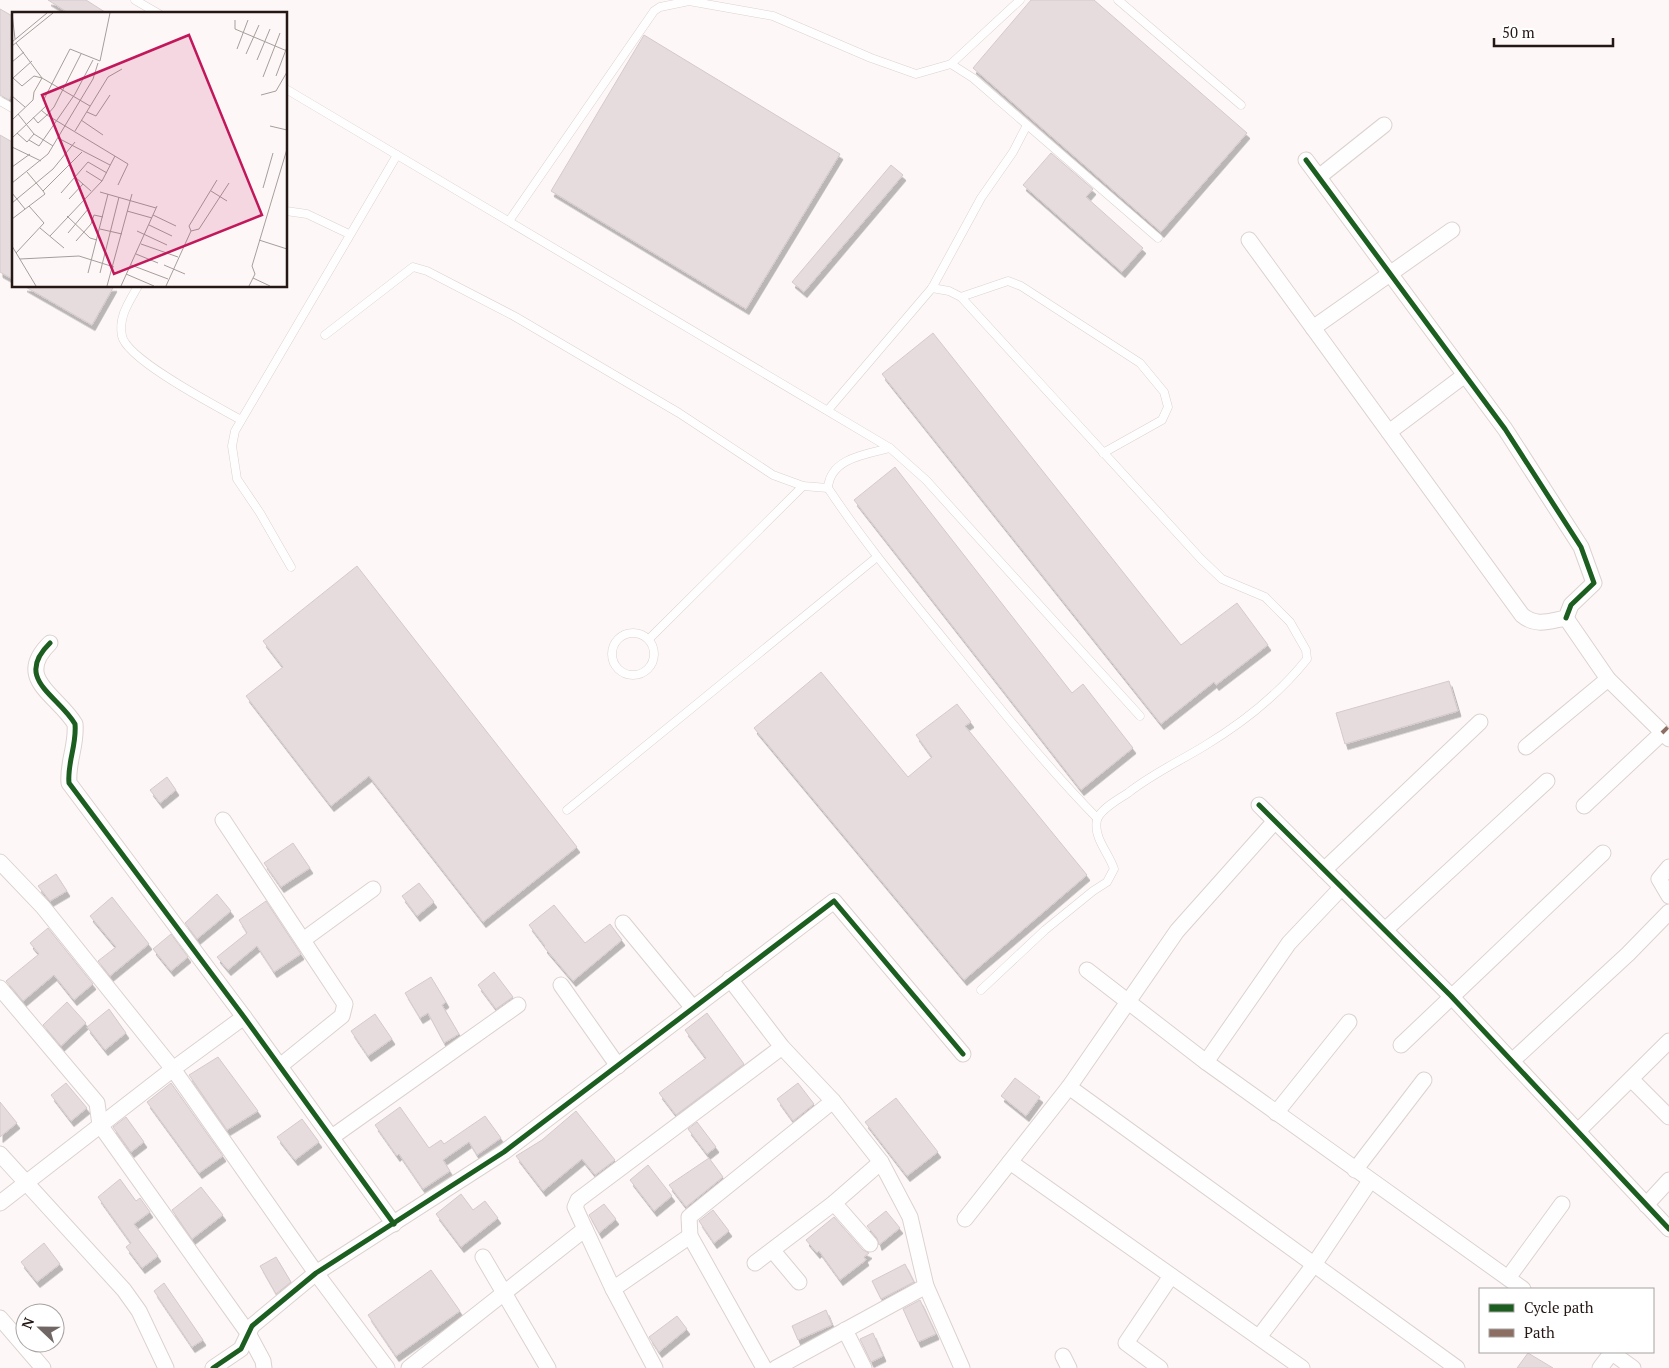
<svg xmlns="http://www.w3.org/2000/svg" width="1669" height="1368" viewBox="0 0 1669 1368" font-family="'PT Serif',serif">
<defs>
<filter id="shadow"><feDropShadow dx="3" dy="5.5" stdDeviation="0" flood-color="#0004"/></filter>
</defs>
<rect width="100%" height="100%" fill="#fdf8f7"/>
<g fill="#e6dcdd" stroke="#d4cacc" filter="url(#shadow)">
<polygon points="48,0 86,0 108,14 70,14"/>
<polygon points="1031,0 1094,0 1247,133 1161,232 973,68"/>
<polygon points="0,9 14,17 14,91 9,100 0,95"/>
<polygon points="644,35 840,154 746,309 551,191"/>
<polygon points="0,135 14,143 14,280 0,272"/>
<polygon points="1051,153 1093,189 1086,197 1143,248 1122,272 1023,185"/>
<polygon points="891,165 903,175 804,292 792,282"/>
<polygon points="24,286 114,286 92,325"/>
<polygon points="933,333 1181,645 1237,603 1268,645 1216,685 1214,682 1161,724 882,374"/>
<polygon points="895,467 1072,693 1083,684 1133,748 1081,790 854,500"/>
<polygon points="357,566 577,847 483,922 369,776 331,806 246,696 283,667 263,641"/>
<polygon points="821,672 908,777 932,757 916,735 957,704 971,722 965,726 1087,875 964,980 754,728"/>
<polygon points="1449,681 1458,711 1345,744 1336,713"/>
<polygon points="167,777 176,790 160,803 150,790"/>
<polygon points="293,843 310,868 281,887 264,863"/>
<polygon points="56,874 67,891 50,901 38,886"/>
<polygon points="419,883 434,902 417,916 402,896"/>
<polygon points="217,894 231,911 197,939 185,923"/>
<polygon points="112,897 149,944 110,976 98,961 116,947 90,916"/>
<polygon points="266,901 301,954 274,972 257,946 228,970 217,957 247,933 239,920"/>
<polygon points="554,905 585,943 610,924 622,940 573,981 544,947 545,946 529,925"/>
<polygon points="48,928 93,984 74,1000 54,975 23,1001 6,981 39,954 30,943"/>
<polygon points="171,934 188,957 171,971 153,949"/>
<polygon points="494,972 513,997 496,1009 478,985"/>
<polygon points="431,977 446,1002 442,1005 459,1034 444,1043 428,1013 420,1018 405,993"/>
<polygon points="67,1002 86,1023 61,1046 43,1025"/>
<polygon points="109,1009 126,1033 105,1050 87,1027"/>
<polygon points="707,1013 744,1064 676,1115 659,1093 706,1058 685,1030"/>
<polygon points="375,1014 392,1039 368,1056 351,1031"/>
<polygon points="218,1057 258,1111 227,1130 189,1075"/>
<polygon points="1015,1078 1040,1097 1026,1116 1001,1096"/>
<polygon points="66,1083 87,1108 71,1121 51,1095"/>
<polygon points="171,1083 223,1156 199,1173 147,1102"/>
<polygon points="798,1083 814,1104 793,1121 777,1099"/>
<polygon points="896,1098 938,1152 907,1176 865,1122"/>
<polygon points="0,1102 17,1123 0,1137"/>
<polygon points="400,1107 429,1148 441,1140 444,1144 485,1116 501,1138 477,1155 469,1142 443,1160 450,1171 423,1189 399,1154 397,1156 375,1125"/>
<polygon points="576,1111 615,1160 595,1175 582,1159 543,1191 516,1156 542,1140"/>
<polygon points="126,1117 144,1142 131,1152 113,1127"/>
<polygon points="302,1119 319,1142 295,1160 277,1137"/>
<polygon points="697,1122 716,1147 707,1154 688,1129"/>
<polygon points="709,1158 723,1177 686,1207 669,1185"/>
<polygon points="648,1165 672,1196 654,1211 630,1180"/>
<polygon points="120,1179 136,1201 140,1198 150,1212 134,1224 158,1256 142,1268 126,1247 131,1243 98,1197"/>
<polygon points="201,1187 223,1215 192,1239 172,1210"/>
<polygon points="461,1194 473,1210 485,1201 498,1218 461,1247 436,1214"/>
<polygon points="604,1204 616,1219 599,1233 589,1215"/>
<polygon points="713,1210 729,1231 714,1243 699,1221"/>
<polygon points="886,1211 900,1228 879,1245 877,1238 867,1226"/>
<polygon points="834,1217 863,1250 869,1253 864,1257 866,1260 840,1280 819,1251 817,1253 806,1240"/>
<polygon points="44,1243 60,1264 37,1282 21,1262"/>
<polygon points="276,1257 291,1282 276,1294 260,1266"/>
<polygon points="905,1264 914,1282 881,1299 872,1281"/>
<polygon points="431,1270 460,1311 396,1356 368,1315"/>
<polygon points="164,1283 203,1340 192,1347 154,1291"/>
<polygon points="920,1300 936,1334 918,1342 903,1309"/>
<polygon points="826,1310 832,1325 798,1340 792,1326"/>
<polygon points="677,1316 687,1329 659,1352 649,1337"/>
<polygon points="873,1333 883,1356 871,1362 860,1339"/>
<polygon points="1528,1353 1553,1368 1517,1368"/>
</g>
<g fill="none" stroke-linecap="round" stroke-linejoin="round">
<defs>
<g id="service">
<polyline points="135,0 159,14"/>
<polyline points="1118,0 1241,105"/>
<polyline points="951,64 1020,0"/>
<polyline points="286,89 890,448 926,480 1140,716"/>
<polyline points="0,101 14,109"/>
<polyline points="286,211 307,214 349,234"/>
<polyline points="509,221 654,11 660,7 689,1 773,16 871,58 916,74 951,64 973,78 1158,238"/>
<path d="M 138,286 C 129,302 118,317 122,336 C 127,360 218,407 241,420"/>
<path d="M 932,288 L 949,291 L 961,297 L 1201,559 L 1222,579 L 1265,597 L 1290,622 L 1306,650 L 1307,659 C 1279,694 1244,722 1206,745 C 1180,761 1152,774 1128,793 C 1119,799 1100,809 1097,820 C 1093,838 1109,853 1114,869 L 1107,882 L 1093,891 L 1045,930 L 981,990"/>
<polyline points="961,297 1008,281 1021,286 1140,363 1164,392 1168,407 1162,420 1103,453"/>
<polyline points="325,335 413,267 427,271 514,316 679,413 773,475 803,486 828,488"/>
<polyline points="828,410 932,288 981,198 1013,152 1027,125"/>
<path d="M 890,448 C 867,454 830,458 828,488 C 865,544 908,595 951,648 C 998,706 1045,765 1097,818"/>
<polyline points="291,567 260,513 237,479 232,446 235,431 397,155"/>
<circle cx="633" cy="654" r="21"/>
<polyline points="649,639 803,486"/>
<polyline points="567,810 877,557"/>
</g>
<g id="minor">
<polyline points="1306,160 1505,429 1581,547 1594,583 1571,605 1566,618"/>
<polyline points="1320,176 1384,125"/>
<path d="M 1249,240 L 1522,615 C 1536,627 1549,621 1566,618"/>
<polyline points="1313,328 1452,230"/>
<polyline points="1389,432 1465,375"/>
<polyline points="1566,618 1608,679 1669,739"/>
<path d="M 50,643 C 13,679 58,695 75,724 C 77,745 67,763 69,783 L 244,1017 L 394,1224"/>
<polyline points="1526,747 1608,679"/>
<polyline points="1259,805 1451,996 1669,1229"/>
<polyline points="1584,806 1662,733"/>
<polyline points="223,820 345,1004 342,1016 280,1066"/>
<polyline points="0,862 43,907 173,1069 316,1273 387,1368"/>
<polyline points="1669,867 1659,879 1669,896"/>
<polyline points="1324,870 1480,722"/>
<polyline points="623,923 693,1008"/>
<polyline points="1385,930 1547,781"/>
<polyline points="303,940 373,889"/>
<polyline points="1087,970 1206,1062 1523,1289"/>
<polyline points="730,979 782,1047 833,1101 881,1162 910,1217 926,1286 962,1368"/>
<polyline points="561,985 618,1066"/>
<polyline points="0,988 97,1103 100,1125 248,1333 263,1361 264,1368"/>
<polyline points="1401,1045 1603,853"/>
<polyline points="1512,1061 1628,954 1669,912"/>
<polyline points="1206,1062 1289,943 1342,887"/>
<polyline points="1631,1079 1669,1117"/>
<polyline points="1069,1087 1457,1368"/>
<polyline points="1276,1113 1349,1022"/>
<polyline points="1578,1131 1669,1041"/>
<polyline points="332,1137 518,1005"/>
<polyline points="0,1154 124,1290 139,1311 166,1368"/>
<polyline points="1010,1162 1302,1368"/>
<polyline points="1355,1170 1424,1080"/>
<polyline points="0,1203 173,1069 244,1017"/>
<polyline points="834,1203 870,1244"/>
<polyline points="1646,1205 1669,1180"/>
<polyline points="965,1219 1069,1087 1177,931 1275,821"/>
<polyline points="585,1229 613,1289 655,1368"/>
<polyline points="773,1251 799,1282"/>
<polyline points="483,1257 548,1368"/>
<polyline points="755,1263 834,1203 881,1162"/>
<polyline points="1508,1278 1562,1204"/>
<polyline points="613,1289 690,1236"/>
<polyline points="0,1318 43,1368"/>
<polyline points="845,1330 864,1368"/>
<polyline points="1259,1337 1313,1266 1370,1181"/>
<polyline points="1611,1352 1633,1368"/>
<polyline points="1063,1356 1069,1368"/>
<polyline points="213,1368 241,1349 252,1326 316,1273 504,1152 834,901 963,1054"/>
<polyline points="409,1368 585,1229 575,1207 578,1200 782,1047"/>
<polyline points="764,1368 690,1236 689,1217 833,1101"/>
<polyline points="776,1368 926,1286"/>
<polyline points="1160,1368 1126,1343 1171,1276"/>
<polyline points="1600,1368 1612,1352"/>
</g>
</defs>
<use href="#service" stroke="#dcd2d0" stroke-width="9"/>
<use href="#minor" stroke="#dcd2d0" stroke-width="17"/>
<use href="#service" stroke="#fffefe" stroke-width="8"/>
<use href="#minor" stroke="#fffefe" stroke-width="15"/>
<polyline stroke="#8d6e63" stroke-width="4" stroke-dasharray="8 4" stroke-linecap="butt" points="1662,733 1669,726"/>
<defs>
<g id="cycleway">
<polyline points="1306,160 1505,429 1581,547 1594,583 1571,605 1566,618"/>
<path d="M 50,643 C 13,679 58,695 75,724 C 77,745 67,763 69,783 L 244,1017 L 394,1224"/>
<polyline points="1259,805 1451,996 1669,1229"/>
<polyline points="213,1368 241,1349 252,1326 316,1273 504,1152 834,901 963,1054"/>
</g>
</defs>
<use href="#cycleway" stroke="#fff" stroke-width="8"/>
<use href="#cycleway" stroke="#1b5e20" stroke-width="5"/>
</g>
<g transform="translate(12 12)">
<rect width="275" height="275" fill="#fdf8f7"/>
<path fill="none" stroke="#a69e9c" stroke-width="1" d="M 0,1 L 3,27M 223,8 L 223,17 L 275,39M 0,30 L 35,1M 4,31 L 30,66 L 78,94M 0,34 L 41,1M 225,37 L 236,8M 234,42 L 247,13M 245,48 L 258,17M 0,50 L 12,40M 264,64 L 275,35M 251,65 L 268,21M 1,66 L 20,49M 249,83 L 264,79 L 275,60M 0,84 L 13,95M 31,89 L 58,37 L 88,49 L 98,1M 29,98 L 35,103 L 42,95 L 69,42M 75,100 L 84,104 L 98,83M 6,102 L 22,122 L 41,134M 21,105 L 26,111 L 35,103 L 116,152 L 106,173M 0,108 L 21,88 L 22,80 L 30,66 L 22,64 L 10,74 L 1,66M 69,108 L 91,123M 258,114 L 275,118M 63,119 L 96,65 L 110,57M 5,121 L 15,130 L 22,122M 0,126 L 34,94M 46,126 L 98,153M 17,128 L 27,134 L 63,82 L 81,48M 0,135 L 29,149M 0,155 L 18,142M 74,159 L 90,169M 15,160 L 31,179M 63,165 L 79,179M 0,171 L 36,142 L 81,67 L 86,51M 251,176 L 261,141M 199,179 L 215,189M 88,180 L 144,196M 0,181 L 13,197M 49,181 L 76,150 L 95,161M 57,187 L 71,172M 0,191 L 41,157 L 63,130M 115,199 L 140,206M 141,203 L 164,214M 55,204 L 78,226 L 85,228M 0,207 L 33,182 L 31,179 L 70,140M 137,213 L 160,224M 28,216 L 52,236M 88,217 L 110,222M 125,219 L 155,233M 179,219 L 187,217 L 217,171M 56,221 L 77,196M 38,224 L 90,169 L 103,144M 247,228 L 275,237M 64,229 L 79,212 L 82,203 L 91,205M 129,232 L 166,245M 0,234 L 24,274M 4,241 L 32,211 L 17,194M 124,242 L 146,251M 8,247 L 67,244 L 102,255M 119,253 L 156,267M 152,253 L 173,262M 76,261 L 96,182M 88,261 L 107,185M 114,262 L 142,274M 241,266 L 258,274M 95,274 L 120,182M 109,274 L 145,194M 154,274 L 179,219 L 177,214 L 205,168M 237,274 L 243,262 L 240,254 L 275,137"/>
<path fill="#c2185b" fill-opacity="0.15" stroke="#c2185b" stroke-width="2.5" d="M 177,23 L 250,203 L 102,262 L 30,83 Z"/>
<rect width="275" height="275" fill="none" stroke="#241714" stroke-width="2.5"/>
</g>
<rect x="1479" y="1288" width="175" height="65" fill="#ffffff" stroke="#a7a2a1"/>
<rect x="1489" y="1304" width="25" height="8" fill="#1b5e20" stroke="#a7a2a1"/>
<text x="1524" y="1313" font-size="15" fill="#241714">Cycle path</text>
<rect x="1489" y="1329" width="25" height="8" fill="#8d6e63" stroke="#a7a2a1"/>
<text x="1524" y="1338" font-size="15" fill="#241714">Path</text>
<g transform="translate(40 1328) rotate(292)"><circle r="24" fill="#ffffff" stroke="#a7a2a1"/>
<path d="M0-4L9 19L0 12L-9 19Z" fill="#706663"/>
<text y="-8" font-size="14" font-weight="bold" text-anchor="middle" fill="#241714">N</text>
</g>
<path d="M1494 38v8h119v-8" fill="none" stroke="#241714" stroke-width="2.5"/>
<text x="1502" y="38" font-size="15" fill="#241714" stroke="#ffffff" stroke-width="4" paint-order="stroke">50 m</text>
</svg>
